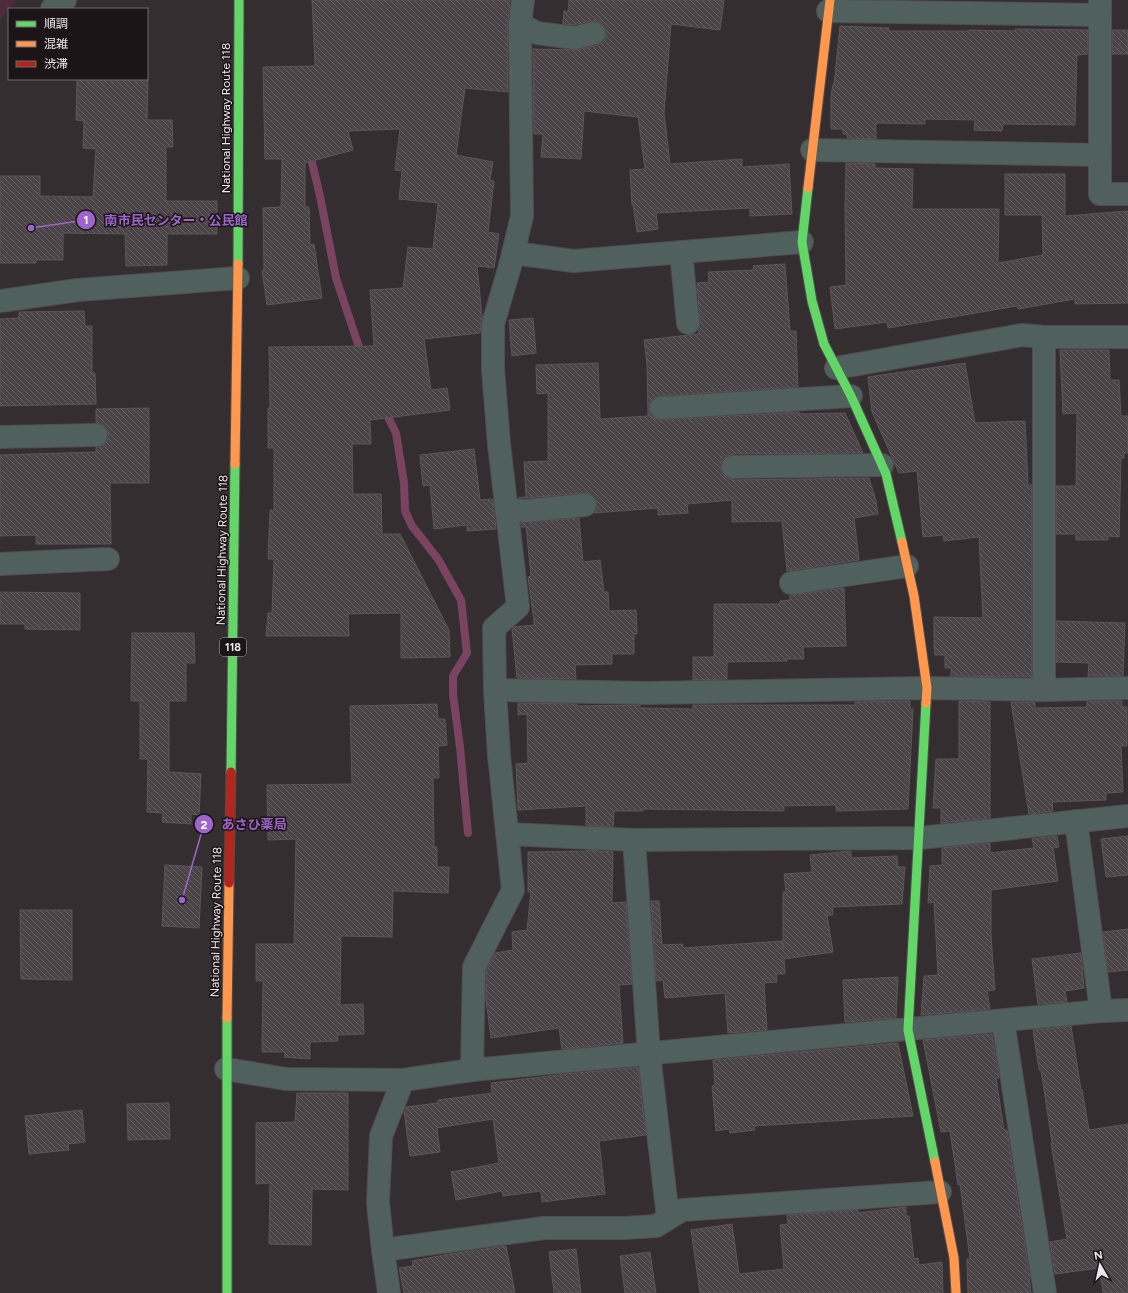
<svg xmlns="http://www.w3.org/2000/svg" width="1128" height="1293" viewBox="0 0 1128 1293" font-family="Figtree,'Noto Sans JP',sans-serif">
<defs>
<pattern id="building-back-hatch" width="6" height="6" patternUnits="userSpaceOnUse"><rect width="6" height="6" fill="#4a4447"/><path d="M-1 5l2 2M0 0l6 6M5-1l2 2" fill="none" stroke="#645f62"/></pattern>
</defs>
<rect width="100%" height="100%" fill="#342e31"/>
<polygon fill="#4e2b3d" points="0,0 16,0 0,20"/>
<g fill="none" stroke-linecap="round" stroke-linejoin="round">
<g stroke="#7a4360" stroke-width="8">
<polyline points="309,150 320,196 336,278 362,356"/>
<polyline points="384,409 396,433 404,483 405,511 412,526 438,559 461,600 467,653 453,676 453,695 460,747 468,833"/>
</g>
</g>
<g fill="url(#building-back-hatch)" stroke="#5b5558">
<polygon points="312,0 510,0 508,24 508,92 465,88 456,155 493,162 490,180 494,181 488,232 499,234 494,268 477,266 482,316 480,333 424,339 431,390 447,388 450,410 370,420 371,444 352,444 353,494 381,494 382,534 400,534 449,630 450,657 401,658 401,613 348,614 349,636 266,636 268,613 272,613 274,559 268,559 270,510 274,510 274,448 268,448 268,408 270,408 269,347 374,346 370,290 403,288 408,247 433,249 438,203 399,199 402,171 395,170 400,129 348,131 353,150 305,163 305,207 309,207 310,245 314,244 322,298 267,305 262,271 264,270 263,208 281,207 282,159 265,159 263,67 315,66"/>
<polygon points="569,0 724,0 720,30 671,24 664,113 670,164 742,159 742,167 789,164 792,214 750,216 750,208 656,213 658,229 637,232 633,205 632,205 630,170 645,169 638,117 584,111 581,159 541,157 543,134 534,134 533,49 578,50 598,45 603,42 606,36 606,30 603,25 598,21 591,21 574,25 563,24 564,11 568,12"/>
<polygon points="840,26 889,28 888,31 969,31 969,30 1015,31 1015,29 1088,30 1088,54 1077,55 1075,125 1003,124 1002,131 974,130 975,120 925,119 925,124 876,123 876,139 847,138 847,134 843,134 843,129 831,129 831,97 833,84 834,84"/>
<rect x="1112" y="30" width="16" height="24"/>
<polygon points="77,79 148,79 147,120 172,120 173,147 166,147 166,201 217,201 217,234 167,234 167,265 126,266 125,234 63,233 63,260 36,260 36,263 0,263 0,176 40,176 40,196 93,197 96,149 83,148 84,121 76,120"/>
<polygon points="846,163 875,164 875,168 913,169 912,209 999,209 998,263 1043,255 1042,215 1005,215 1005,174 1065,174 1065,216 1128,211 1128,303 1075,304 1075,299 1018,309 1017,306 888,328 887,322 835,329 830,287 846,285 845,206"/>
<polygon points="785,264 790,331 796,331 798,387 660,396 654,397 650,402 649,409 650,415 655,419 662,420 799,412 799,414 845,413 863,453 733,454 727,456 722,461 721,468 722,473 727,478 733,480 869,478 876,501 878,514 854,518 859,560 787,571 782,521 732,522 732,500 687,504 688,513 658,515 658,508 594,513 597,510 597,504 595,498 590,494 584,493 526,498 518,498 526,497 524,462 548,461 548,393 537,394 536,365 598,363 600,419 648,416 647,364 644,340 698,334 700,322 697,283 709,282 708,272 754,270 753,266"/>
<polygon points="84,311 85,326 92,326 92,373 95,373 96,404 0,406 0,319 19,318 19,312"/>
<polygon points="533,318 536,353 512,356 509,320"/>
<polygon points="1060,350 1109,350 1110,380 1119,380 1121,416 1128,416 1128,453 1124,453 1124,458 1121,458 1119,537 1108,536 1108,540 1076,540 1076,534 1056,534 1056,486 1076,486 1077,413 1063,414"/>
<polygon points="965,363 975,423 1025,421 1028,485 1032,485 1032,677 951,676 951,668 945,668 945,655 935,655 934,646 934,617 983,618 979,537 944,541 943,535 923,537 917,471 899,473 872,412 868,377"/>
<polygon points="149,408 149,483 110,483 111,544 36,544 36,535 0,536 0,455 96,452 96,447 103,445 107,441 108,435 106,428 102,424 96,423 96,409"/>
<polygon points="474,449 480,500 493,499 496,529 467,531 467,525 434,529 430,485 423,486 420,455"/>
<polygon points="579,518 583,562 600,560 604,592 608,592 609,611 636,610 637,634 634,634 634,654 612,654 612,664 575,665 576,679 517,678 512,629 514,627 534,625 534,622 528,577 531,576 526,527 521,527 521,523"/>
<polygon points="844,588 846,646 803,647 804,659 787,659 787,661 727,662 727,679 693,680 693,657 714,657 714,604 780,604 780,601 790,600 790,595"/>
<polygon points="0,592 80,593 80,630 25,629 25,624 0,624"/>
<polygon points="1056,621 1125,623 1123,676 1088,676 1089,663 1056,662"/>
<polygon points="132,633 194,633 195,663 186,663 186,701 169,701 169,772 201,774 199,815 191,814 191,824 162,822 163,813 147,812 148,759 140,759 140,701 131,701"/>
<polygon points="910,701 910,709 913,709 908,809 836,811 836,805 784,806 784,811 643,809 643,811 614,811 613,827 586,825 586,806 518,810 516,764 528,763 527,714 518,715 518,703 577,704 577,706 640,705 640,708 693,709 693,705 855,705 855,702"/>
<polygon points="959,701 990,702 990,818 941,823 941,808 933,808 936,759 959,759"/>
<polygon points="1087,701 1122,701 1122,707 1127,707 1127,746 1121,746 1123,792 1106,793 1106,800 1052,802 1053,811 1029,814 1011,702 1035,702 1035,708 1087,707"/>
<polygon points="437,704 438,719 445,719 447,745 438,746 439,778 433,778 434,847 437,847 437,867 449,867 448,893 393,891 392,937 341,936 340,1005 363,1004 364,1034 337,1035 338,1041 310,1042 310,1059 284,1057 285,1052 262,1052 263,981 256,981 256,944 294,944 296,839 268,840 267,785 352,784 350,706"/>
<polygon points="1057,836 1059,847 1053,848 1058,881 991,890 991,935 995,990 987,991 990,1009 921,1015 924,976 938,975 934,902 928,903 930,866 942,865 942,848 990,843 990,853 1034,848 1032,839"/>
<polygon points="1128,836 1128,875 1106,877 1101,839"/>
<polygon points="587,850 613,852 612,903 626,902 632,984 619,985 623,1043 562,1049 559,1028 491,1038 486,1000 486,970 495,953 513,950 512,932 527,930 531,892 528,892 528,852 587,851"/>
<polygon points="851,851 851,858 897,856 898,867 905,867 902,904 833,907 833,915 827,915 833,952 784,959 785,974 776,974 777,982 764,983 767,1030 728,1033 725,993 665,998 663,980 656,981 651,901 659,901 662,945 683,944 683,948 782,941 783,949 783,892 786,892 784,874 812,872 810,855"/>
<polygon points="165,865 202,867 199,928 162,926"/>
<polygon points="20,910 72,910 72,980 21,979"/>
<polygon points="1128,929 1128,970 1108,972 1103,932"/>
<polygon points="1081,953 1084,988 1065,991 1067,1002 1038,1004 1032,959"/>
<polygon points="898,977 896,1018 845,1022 843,980"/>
<polygon points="1071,1026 1081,1090 1082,1089 1089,1130 1128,1124 1128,1293 1103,1293 1099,1268 1055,1274 1050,1242 1067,1239 1051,1143 1052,1143 1041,1070 1039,1070 1033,1030"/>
<polygon points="992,1034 999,1078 996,1078 1004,1130 1007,1130 1030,1278 1029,1279 1031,1293 968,1293 967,1259 970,1259 960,1184 958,1185 950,1131 941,1132 923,1040"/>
<polygon points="898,1043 913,1116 754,1126 755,1130 730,1133 729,1129 716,1131 712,1086 715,1085 713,1060"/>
<polygon points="638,1067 646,1135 599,1141 605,1194 542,1202 541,1191 503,1196 502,1191 456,1200 451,1172 499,1163 493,1119 437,1128 440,1152 410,1156 404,1111 406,1107 438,1103 438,1100 492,1093 491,1083 566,1074"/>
<polygon points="297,1093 348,1093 348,1190 312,1189 311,1245 269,1244 270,1183 256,1184 256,1123 295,1122"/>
<polygon points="169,1103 170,1139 128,1140 127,1104"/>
<polygon points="82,1110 85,1142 68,1144 69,1150 29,1154 25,1116"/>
<polygon points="906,1207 906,1216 909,1216 914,1259 918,1258 919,1265 942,1262 943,1293 700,1293 691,1230 732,1224 739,1274 784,1269 780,1225 788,1224 787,1215 858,1210 858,1213"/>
<polygon points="506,1246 515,1293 404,1293 399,1268 413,1266 412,1261 450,1254"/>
<polygon points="576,1249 581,1293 554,1293 549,1252"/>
<polygon points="650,1252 656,1293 625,1293 620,1256"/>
</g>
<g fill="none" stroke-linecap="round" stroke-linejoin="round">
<defs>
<g id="street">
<polyline points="1100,1 1100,194 1128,194"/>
<polyline points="52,9 54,6 65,0"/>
<polyline points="828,11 1100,15"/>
<polyline points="520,24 537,33 575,38 594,33"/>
<polyline points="812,150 1100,155"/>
<polyline points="681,252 688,323"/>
<polyline points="513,253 574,261 802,242"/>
<polyline points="0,301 78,290 238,278"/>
<polyline points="1044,337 1044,690"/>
<polyline points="836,368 1022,335 1044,337 1128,337"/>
<polyline points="661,408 851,396"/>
<polyline points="0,437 96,435"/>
<polyline points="733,467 882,465"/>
<polyline points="507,510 526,511 585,505"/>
<polyline points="0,564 108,559"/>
<polyline points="791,583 907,566"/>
<polyline points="495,690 648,693 927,688 1044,690 1128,688"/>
<polyline points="1076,821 1101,1011"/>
<polyline points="508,834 634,840 919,838 1128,816"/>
<polyline points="634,840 649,1054 668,1218"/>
<polyline points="1003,1021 1045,1293"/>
<polyline points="226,1069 286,1079 403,1080 472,1070 1101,1011 1128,1010"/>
<polyline points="472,1070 474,967 513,890 499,755 495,690 494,628 518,607 499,444 493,369 493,324 510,266 522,216 520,24 523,0"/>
<polyline points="383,1250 544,1228 624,1228 656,1226 682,1210 940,1192"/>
<polyline points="389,1293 383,1250 378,1203 381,1136 403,1080"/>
</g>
<g id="fast">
<polyline points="808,188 802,242 812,301 824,344 851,396 886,474 902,542"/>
<polyline points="238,264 239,0"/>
<polyline points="926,703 908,1030 935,1162"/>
<polyline points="231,772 235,464"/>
<polyline points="227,1018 227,1293"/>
</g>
<g id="slow">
<polyline points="808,188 830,0"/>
<polyline points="235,464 238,264"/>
<polyline points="902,542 914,596 927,688 926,703"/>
<polyline points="227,1018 229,883"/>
<polyline points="935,1162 954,1258 956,1293"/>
</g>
<polyline id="jam" points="229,883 231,772"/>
</defs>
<use href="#street" stroke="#514c4f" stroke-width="24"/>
<use href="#fast" stroke="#514c4f" stroke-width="11"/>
<use href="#slow" stroke="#514c4f" stroke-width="11"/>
<use href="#jam" stroke="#514c4f" stroke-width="11"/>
<use href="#street" stroke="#50615d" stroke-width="22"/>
<use href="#fast" stroke="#63d668" stroke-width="9"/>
<use href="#slow" stroke="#ff974d" stroke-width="9"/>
<use href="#jam" stroke="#b3261e" stroke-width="9"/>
</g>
<g text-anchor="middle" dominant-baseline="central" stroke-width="3" stroke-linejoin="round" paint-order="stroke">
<rect fill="#1b1518" stroke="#afa7ab" stroke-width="1" x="220" y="638" width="26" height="18" rx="3"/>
<g font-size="11" font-weight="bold" fill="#efe5ea">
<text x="233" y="647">118</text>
</g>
<g font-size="12" fill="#efe5ea" stroke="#1b1518">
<text transform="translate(226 118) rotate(-90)">National Highway Route 118</text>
<text transform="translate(222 550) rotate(-89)">National Highway Route 118</text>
<text transform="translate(216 922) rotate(-89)">National Highway Route 118</text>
</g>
</g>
<path fill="none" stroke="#9e64cc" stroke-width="1.5" d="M31 228L86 220M182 900L204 824"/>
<g fill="#9e64cc" stroke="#1b1518" stroke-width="1.5">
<circle cx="31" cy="228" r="4"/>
<circle cx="182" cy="900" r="4"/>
<circle cx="86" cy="220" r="10"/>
<circle cx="204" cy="824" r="10"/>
</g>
<g font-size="12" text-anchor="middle" font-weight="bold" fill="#fff">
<text x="86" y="224">1</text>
<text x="204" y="829">2</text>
</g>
<g font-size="13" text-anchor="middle" font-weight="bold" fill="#9e64cc" stroke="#1b1518" stroke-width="3" stroke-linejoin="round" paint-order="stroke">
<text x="176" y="225">南市民センター・公民館</text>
<text x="254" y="829">あさひ薬局</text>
</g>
<rect x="8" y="8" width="140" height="72" fill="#1b1518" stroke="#70686c"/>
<rect x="16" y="21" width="20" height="6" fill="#63d668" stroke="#70686c"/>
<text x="44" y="28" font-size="12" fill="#efe5ea">順調</text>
<rect x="16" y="41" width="20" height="6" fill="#ff974d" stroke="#70686c"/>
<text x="44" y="48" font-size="12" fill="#efe5ea">混雑</text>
<rect x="16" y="61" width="20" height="6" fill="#b3261e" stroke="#70686c"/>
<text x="44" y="68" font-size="12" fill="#efe5ea">渋滞</text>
<g transform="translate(1100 1265) rotate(351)" stroke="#1b1518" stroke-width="3" paint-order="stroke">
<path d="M0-3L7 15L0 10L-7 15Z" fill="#efe5ea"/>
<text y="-6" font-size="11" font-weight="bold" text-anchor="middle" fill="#efe5ea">N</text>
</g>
</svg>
